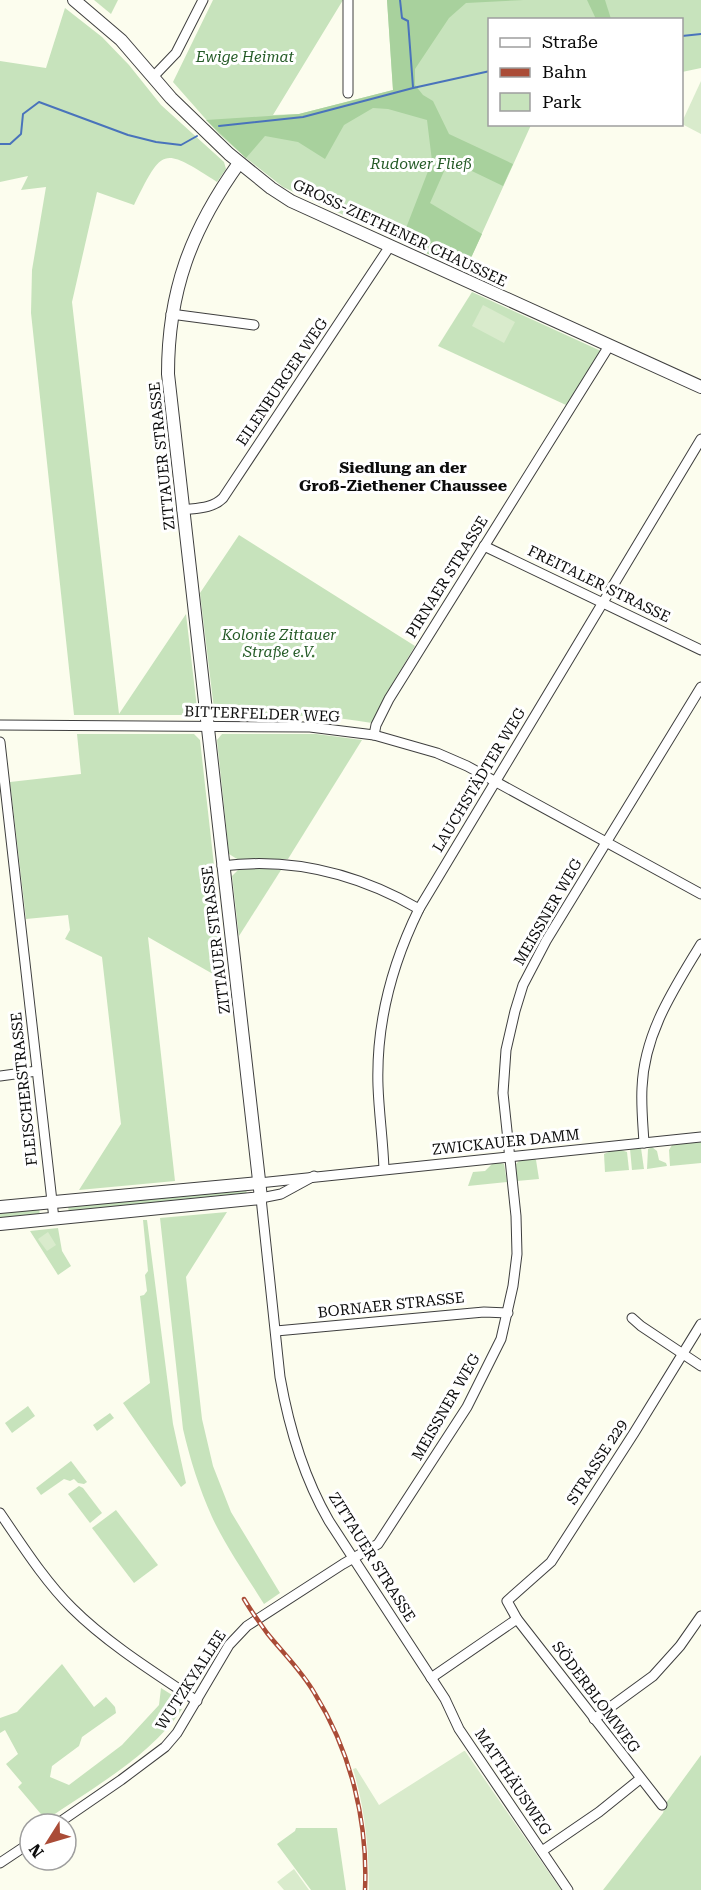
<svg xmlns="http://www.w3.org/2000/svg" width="701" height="1890" viewBox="0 0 701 1890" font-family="'Roboto Serif',serif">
<rect width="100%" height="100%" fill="#fcfdee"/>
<g fill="#c7e3bc">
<polygon points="94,0 118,0 111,14"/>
<polygon points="213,0 343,0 273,115 299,114 393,90 387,0 701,0 701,68 682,72 682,20 490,20 490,124 531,125 465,271 283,187 246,158 218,133 173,82"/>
<path d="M 65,8 L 102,37 L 129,65 L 161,105 L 224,162 L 226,169 L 217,182 C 162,147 163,147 134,205 L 97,192 L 72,302 L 119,714 L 186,614 L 197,708 L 192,715 L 74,715 L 31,313 L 32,270 L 46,187 L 21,190 L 28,176 L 0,182 L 0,61 L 46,68 Z"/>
<polygon points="472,292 601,351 566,405 438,346"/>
<path d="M 239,535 L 415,646 L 385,696 L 372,723 C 322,714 272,715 220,715 L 214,709 L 200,593 Z"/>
<polygon points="77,734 194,734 200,740 227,982 148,937 175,1181 79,1190 121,1124 102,957 65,939 70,930 68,915 26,919 10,782 81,774"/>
<polygon points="222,734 316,734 362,740 288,859 237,859 229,854 217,740"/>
<polygon points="262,868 281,870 239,936 232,876 238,870"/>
<polygon points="701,1142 701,1163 670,1166 669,1150 672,1145"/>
<polygon points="652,1147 657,1151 659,1160 666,1163 667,1166 647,1169 648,1149"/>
<polygon points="641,1148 644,1169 632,1170 630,1149"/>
<polygon points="621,1150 627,1152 629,1170 605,1172 604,1154 611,1151"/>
<polygon points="521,1159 534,1158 536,1160 539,1179 517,1181 516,1164"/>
<polygon points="495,1161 504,1164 507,1182 468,1186 473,1172 485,1171"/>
<polygon points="246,1188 247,1196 69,1214 68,1205"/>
<polygon points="39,1208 40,1216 0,1220 0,1212"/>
<path d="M 227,1212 L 186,1277 L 202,1419 L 213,1466 L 231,1512 L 280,1593 L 264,1604 C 246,1575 226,1547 212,1517 C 199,1488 190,1459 183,1429 L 160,1218 Z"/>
<polygon points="143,1220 147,1220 173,1424 186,1483 181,1487 123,1403 150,1383 140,1296 144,1295 147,1291 145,1275 148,1271"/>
<polygon points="58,1228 62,1251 71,1266 58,1275 30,1231"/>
<polygon points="28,1406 35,1416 12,1433 5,1423"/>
<polygon points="110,1413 114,1418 97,1431 93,1425"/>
<polygon points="71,1461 87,1482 84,1484 78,1483 74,1479 70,1481 64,1479 41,1495 36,1488"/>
<polygon points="79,1486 83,1488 102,1513 90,1523 68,1494"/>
<polygon points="116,1510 158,1565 134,1583 92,1528"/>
<path d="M 62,1664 L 94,1707 L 106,1697 L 115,1707 L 116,1713 L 82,1737 L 79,1746 L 52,1766 L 50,1777 L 69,1785 L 122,1745 L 159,1705 L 161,1688 L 180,1700 L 182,1709 C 151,1756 92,1788 46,1820 L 18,1787 L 22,1783 L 6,1764 L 18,1754 L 5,1730 L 0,1733 L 0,1718 L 17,1712 Z"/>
<polygon points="701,1755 701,1890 603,1890 663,1813 666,1803"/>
<polygon points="296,1828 337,1828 346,1890 311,1890 277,1844 295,1831"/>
</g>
<g fill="#a8d19d">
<polygon points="387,0 524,0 466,3 449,18 415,69 415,85 423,95 433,101 449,134 513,164 503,186 449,160 430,203 482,234 465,271 401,241 432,161 427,120 388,109 373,108 344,125 325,159 298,142 265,136 246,158 206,120 299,114 393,90"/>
<polygon points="587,0 605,0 611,19 596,19"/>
</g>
<g fill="#d9ebcc">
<polygon points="701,81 701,134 682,124 682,122"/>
<polygon points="483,305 515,322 504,343 472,326"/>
<polygon points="48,1232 56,1245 47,1251 38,1239"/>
<path d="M 464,1751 L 465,1751 L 561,1890 L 369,1890 C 369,1848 365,1809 353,1769 L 356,1768 L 379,1805 Z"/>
<polygon points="294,1869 309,1890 284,1890 277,1882"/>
</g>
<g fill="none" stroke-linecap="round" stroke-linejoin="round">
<g stroke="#4973bb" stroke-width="2">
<polyline points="400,0 402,18 408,21 413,87"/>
<polyline points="682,36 701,34"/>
<polyline points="219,126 303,117 413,88 490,71"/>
<polyline points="0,144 10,144 21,134 23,114 39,102 128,135 156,142 181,145 197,136"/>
</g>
<defs>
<g id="minor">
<polyline points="348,0 348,93"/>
<polyline points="153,77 176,53 203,0"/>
<polyline points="171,314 254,325"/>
<path d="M 182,510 C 196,508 212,509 223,498 L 390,246"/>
<polyline points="484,546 701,650"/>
<polyline points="0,725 310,727 374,735 437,753 467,766 701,894"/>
<polyline points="374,735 376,725 389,699 609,346"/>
<polyline points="0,742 54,1219"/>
<path d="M 222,866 C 292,857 358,874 419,909"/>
<polyline points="0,1076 37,1071"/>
<path d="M 644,1143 C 643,1125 641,1106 642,1088 C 644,1033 674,989 701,944"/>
<path d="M 384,1169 C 383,1141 379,1114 378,1086 C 376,1025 392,964 419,909 L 701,439"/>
<path d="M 314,1176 L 281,1194 L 261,1198 L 280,1377 C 289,1428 303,1476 329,1521 L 445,1699 L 459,1729 L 568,1890"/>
<polyline points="259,1183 701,1137"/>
<polyline points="632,1318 641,1326 701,1366"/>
<polyline points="276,1331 484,1312 508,1313"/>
<path d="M 0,1513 C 22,1545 44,1580 72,1608 C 107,1643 155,1673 197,1701"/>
<polyline points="431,1678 517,1619"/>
<polyline points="594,1719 653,1676 680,1646 701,1616"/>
<polyline points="662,1805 517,1619 507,1601 551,1562 634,1433 701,1324"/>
<polyline points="57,1824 121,1780 165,1747 177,1733 229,1645 247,1626 343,1564 378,1544 467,1407 501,1339 513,1286 517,1254 516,1216 503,1093 506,1050 515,1011 523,985 546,941 701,687"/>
<polyline points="542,1851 599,1812 640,1779"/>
<polyline points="0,1863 30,1843"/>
</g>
<g id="tertiary">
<polyline points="74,0 121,40 171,98 229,154 271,188 291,201 701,387"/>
<polyline points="0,1207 259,1183"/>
<path d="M 0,1224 L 261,1198 L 168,374 C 168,291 191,230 239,163"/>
</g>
</defs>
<use href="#minor" stroke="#3f3f3f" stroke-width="11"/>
<use href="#tertiary" stroke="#3f3f3f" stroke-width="14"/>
<use href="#minor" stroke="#fff" stroke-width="9"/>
<use href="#tertiary" stroke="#fff" stroke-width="12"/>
<defs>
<path id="rail" d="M 244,1599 C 251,1611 259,1622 267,1633 C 283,1653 302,1671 315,1694 C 351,1752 368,1822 365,1890"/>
</defs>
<use href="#rail" stroke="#aa4c37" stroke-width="4.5"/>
<use href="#rail" stroke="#fff" stroke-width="2" stroke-dasharray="7" stroke-linecap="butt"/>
</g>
<g text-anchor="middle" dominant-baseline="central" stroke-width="6" stroke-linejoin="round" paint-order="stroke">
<g font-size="15" font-style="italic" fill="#255b27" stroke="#fff">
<text x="245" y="57">Ewige Heimat</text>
<text x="421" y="164">Rudower Fließ</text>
<text x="279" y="635">Kolonie Zittauer<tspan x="279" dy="17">Straße e.V.</tspan></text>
</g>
<g font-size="15" fill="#0c0c0c" stroke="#fff">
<text transform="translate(400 233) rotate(25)">GROSS-ZIETHENER CHAUSSEE</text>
<text transform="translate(282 382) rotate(-56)">EILENBURGER WEG</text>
<text transform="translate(162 456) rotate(-96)">ZITTAUER STRASSE</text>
<text transform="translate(447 577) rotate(-58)">PIRNAER STRASSE</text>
<text transform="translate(599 584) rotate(26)">FREITALER STRASSE</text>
<text transform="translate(262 714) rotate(2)">BITTERFELDER WEG</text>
<text transform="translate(479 780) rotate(-59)">LAUCHSTÄDTER WEG</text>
<text transform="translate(548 912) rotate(-60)">MEISSNER WEG</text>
<text transform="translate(216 940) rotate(-97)">ZITTAUER STRASSE</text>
<text transform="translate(24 1089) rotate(-96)">FLEISCHERSTRASSE</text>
<text transform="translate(506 1142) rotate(-6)">ZWICKAUER DAMM</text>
<text transform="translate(391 1305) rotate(-6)">BORNAER STRASSE</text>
<text transform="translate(446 1407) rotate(-60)">MEISSNER WEG</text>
<text transform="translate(597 1462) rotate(-57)">STRASSE 229</text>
<text transform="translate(372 1557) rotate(58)">ZITTAUER STRASSE</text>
<text transform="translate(191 1680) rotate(-57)">WUTZKYALLEE</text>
<text transform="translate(596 1697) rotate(53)">SÖDERBLOMWEG</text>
<text transform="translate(513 1782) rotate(56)">MATTHÄUSWEG</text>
</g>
<g font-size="16" font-weight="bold" fill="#0c0c0c" stroke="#fff">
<text x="403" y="467">Siedlung an der<tspan x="403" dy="18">Groß-Ziethener Chaussee</tspan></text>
</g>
</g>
<rect x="488" y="18" width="195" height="108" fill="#ffffff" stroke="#9e9e9e" stroke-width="1.5"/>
<rect x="500" y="38" width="30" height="9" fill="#ffffff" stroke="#9e9e9e" stroke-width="1.5"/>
<text x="542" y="48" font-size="18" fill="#0c0c0c">Straße</text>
<rect x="500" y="68" width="30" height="9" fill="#aa4c37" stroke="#9e9e9e" stroke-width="1.5"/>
<text x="542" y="78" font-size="18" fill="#0c0c0c">Bahn</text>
<rect x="500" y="93" width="30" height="18" fill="#c7e3bc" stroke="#9e9e9e" stroke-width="1.5"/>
<text x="542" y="108" font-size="18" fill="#0c0c0c">Park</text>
<g transform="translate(48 1842) rotate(233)"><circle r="28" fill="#ffffff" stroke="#9e9e9e" stroke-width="1.5"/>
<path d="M0-4.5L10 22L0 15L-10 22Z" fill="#aa4c37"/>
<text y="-9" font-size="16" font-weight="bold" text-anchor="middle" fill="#0c0c0c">N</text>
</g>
</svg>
